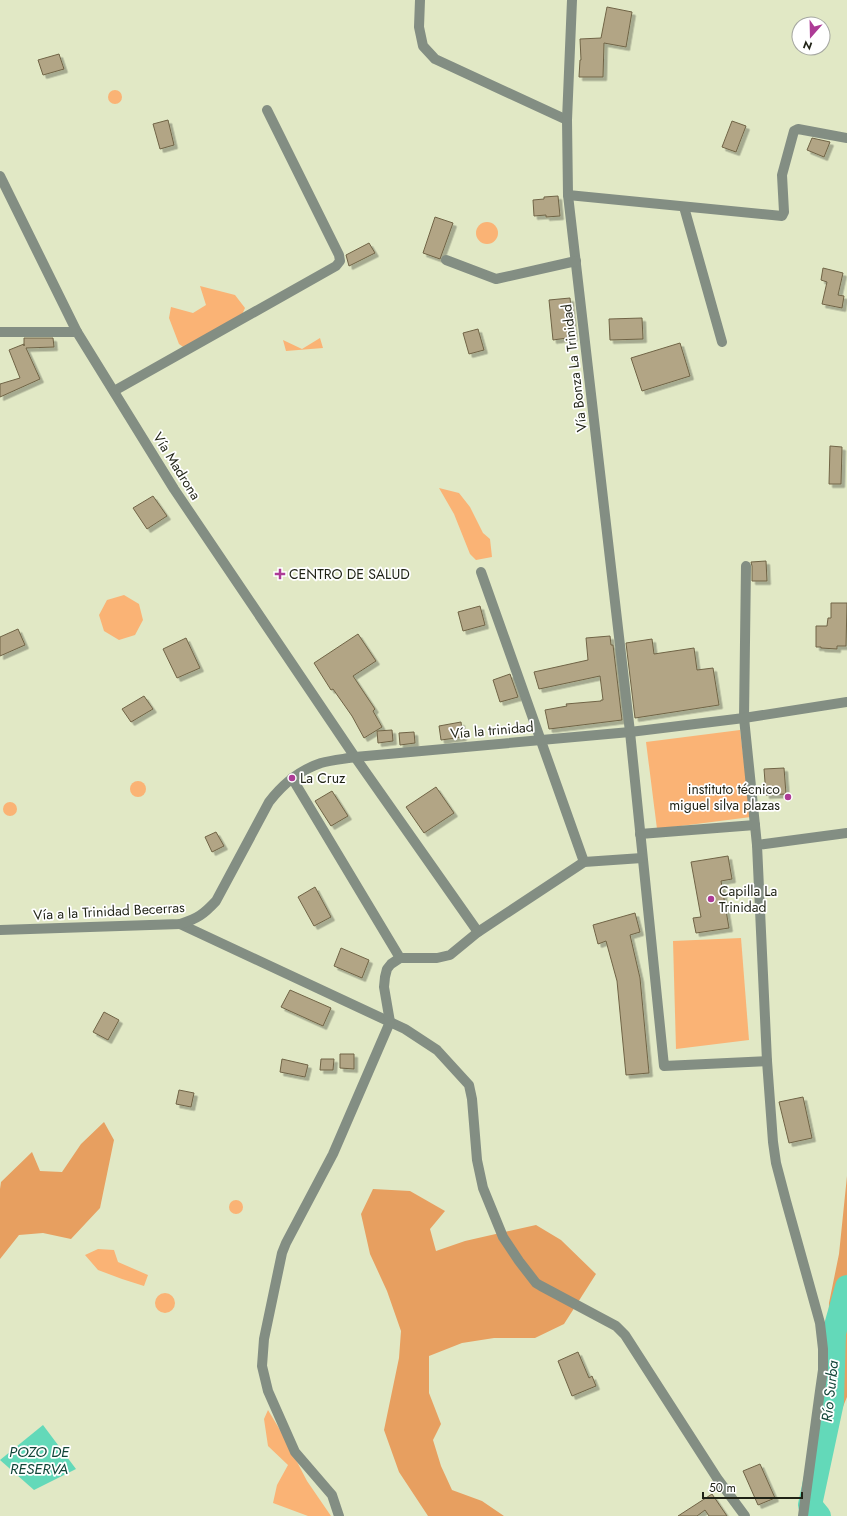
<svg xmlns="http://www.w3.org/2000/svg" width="847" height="1516" viewBox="0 0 847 1516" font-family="Jost,sans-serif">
<defs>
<filter id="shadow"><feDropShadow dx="3.5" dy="3.5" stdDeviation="0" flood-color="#0004"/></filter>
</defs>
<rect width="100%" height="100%" fill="#e1e8c5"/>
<g fill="#fab375">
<circle cx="115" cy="97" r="7"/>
<circle cx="487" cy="233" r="11"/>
<polygon points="200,286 235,295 245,308 239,321 189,351 179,344 169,318 171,307 193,313 206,305"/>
<polygon points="320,338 323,348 286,351 283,340 302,349"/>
<polygon points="439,488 459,493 470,507 483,533 490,539 492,557 476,560 470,554 454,514"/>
<polygon points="124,595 139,604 143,620 135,635 119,640 104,631 99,615 107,600"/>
<polygon points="740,730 751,817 657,829 646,742"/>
<circle cx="138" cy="789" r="8"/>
<circle cx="10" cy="809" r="7"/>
<polygon points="741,938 749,1040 676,1049 673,941"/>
<circle cx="236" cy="1207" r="7"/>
<polygon points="98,1249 114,1250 118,1262 148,1275 144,1286 122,1279 98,1270 85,1255"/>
<circle cx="165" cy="1303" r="10"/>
<polygon points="268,1410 283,1435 307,1481 331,1516 308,1516 273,1503 277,1485 288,1465 268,1446 264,1419"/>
</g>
<g fill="#e79f60">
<polygon points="104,1122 114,1140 100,1208 71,1239 43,1233 19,1235 0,1259 0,1189 1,1182 32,1152 40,1171 62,1172 81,1144"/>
<polygon points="847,1176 847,1397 842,1409 821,1414 827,1371 829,1303 839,1254"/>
<polygon points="373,1189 410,1191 445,1211 430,1229 436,1251 465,1241 536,1225 561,1240 596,1274 564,1324 535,1338 494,1338 462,1343 429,1356 429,1393 441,1424 433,1440 441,1466 452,1490 482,1501 504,1516 428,1516 399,1472 384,1430 399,1358 401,1331 387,1291 370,1254 361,1214"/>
</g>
<polygon fill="#63d9b9" points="43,1425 76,1469 34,1490 0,1460"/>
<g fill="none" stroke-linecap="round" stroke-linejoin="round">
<polyline stroke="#63d9b9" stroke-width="24" points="819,1516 810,1505 832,1402 834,1333 847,1287"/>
</g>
<g fill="#b2a585" stroke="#706446" filter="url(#shadow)">
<polygon points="607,7 632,12 626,47 604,43 603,77 579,77 580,60 581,60 580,39 601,38"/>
<polygon points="59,54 64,69 43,75 38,60"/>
<polygon points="168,120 174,145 160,149 153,124"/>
<polygon points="732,121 746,126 736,152 722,147"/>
<polygon points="812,138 830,142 824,157 807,150"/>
<polygon points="558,196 560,216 546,217 546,215 534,216 533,200 544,199 544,197"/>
<polygon points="435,217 453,223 440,259 423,253"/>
<polygon points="369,243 375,253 349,266 346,255"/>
<polygon points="823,268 843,273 838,295 844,296 842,308 822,304 827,282 821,280"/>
<polygon points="570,298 574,337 553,340 549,300"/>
<polygon points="642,318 643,339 610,340 609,319"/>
<polygon points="478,329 484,350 469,354 463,333"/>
<polygon points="24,338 53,338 54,347 26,348 40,379 0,397 0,384 20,378 9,350 24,344 24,346"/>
<polygon points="680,343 690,376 642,391 631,358"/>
<polygon points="830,446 842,447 841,484 829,484"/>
<polygon points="153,496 167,516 147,529 133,508"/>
<polygon points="766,561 767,581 752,581 752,566 751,562"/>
<polygon points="831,603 847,603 846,646 837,646 837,649 821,648 821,647 816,647 816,626 827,626 828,618 831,618"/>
<polygon points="480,606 485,625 463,631 458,612"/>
<polygon points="18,629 25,645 0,656 0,637"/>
<polygon points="358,634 376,661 353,676 375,709 373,711 382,727 364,738 352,716 333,689 331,690 314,663"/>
<polygon points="610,636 611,645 613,645 622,720 549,729 545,710 567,706 566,704 601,701 601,700 603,700 600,676 539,689 534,672 588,660 586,638"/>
<polygon points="186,638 200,668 177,678 163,649"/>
<polygon points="652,639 654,654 694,648 697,670 713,668 719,705 635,718 626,643"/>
<polygon points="510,674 518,697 500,702 493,680"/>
<polygon points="144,696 153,709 131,722 122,709"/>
<polygon points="461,722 463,737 441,740 439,726"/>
<polygon points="392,730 393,741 378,743 377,731"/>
<polygon points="414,732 415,743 400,745 399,733"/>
<polygon points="784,768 786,794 766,795 764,769"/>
<polygon points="436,787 454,813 424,833 406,807"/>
<polygon points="332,791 348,816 331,826 315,801"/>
<polygon points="216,832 224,846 212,852 205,837"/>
<polygon points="728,856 732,879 721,881 729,928 696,933 693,918 701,917 691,862"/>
<polygon points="315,887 331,917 314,926 298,897"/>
<polygon points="635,913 640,932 630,935 640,978 649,1073 626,1075 617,981 606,941 598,944 593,925"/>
<polygon points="341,948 369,960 362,978 334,966"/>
<polygon points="290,990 331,1008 323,1026 281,1007"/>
<polygon points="104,1012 119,1020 108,1040 93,1032"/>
<polygon points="340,1054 354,1054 354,1069 340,1068"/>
<polygon points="282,1059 308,1065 305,1077 280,1072"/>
<polygon points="321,1059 334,1059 333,1070 320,1070"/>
<polygon points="179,1090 194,1093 191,1107 176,1104"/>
<polygon points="803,1097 812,1138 789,1143 779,1102"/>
<polygon points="578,1352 589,1378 592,1376 596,1386 572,1396 558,1361"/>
<polygon points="760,1464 775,1498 758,1505 743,1471"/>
<polygon points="712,1494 727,1516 709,1516 705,1510 697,1516 678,1516"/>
</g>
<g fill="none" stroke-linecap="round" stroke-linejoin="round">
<g stroke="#838e83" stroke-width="10">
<polyline points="420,0 419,27 423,46 435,59 567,120"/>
<polyline points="572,0 567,120 568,195 630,732 664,1066 767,1061"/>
<polyline points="0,176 77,332 174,489 355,757 478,932"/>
<polyline points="568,195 782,216 784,212 782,175 794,131 798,129 847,138"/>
<polyline points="684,207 722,342"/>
<polyline points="446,260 496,279 576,261"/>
<polyline points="0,332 77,332"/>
<polyline points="114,391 336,266 340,261 339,255 267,110"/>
<polyline points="746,566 744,718 757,845 767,1061 773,1142 776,1163 786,1201 820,1323 823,1349 823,1370 820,1391 803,1516"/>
<polyline points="481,572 584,862"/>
<polyline points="292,778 400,958"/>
<polyline points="640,834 755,825"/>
<polyline points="757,845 847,833"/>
<polyline points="180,924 405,1029 437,1050 469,1085 472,1099 477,1160 483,1188 503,1237 519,1261 536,1283 541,1286 616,1326 625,1335 717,1478 745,1516"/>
<path d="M 0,930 L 180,924 C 197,919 204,914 216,901 L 269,802 C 282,785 300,770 321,763 C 332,760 344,759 355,757 L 630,732 L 744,718 L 847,702"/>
<polyline points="339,1516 332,1495 295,1452 268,1391 262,1366 264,1339 282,1253 286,1243 333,1154 390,1022 384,987 385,977 387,969 391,964 400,958 437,958 450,955 478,932 584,862 642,858"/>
</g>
</g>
<g fill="#ad3b96" stroke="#fff" stroke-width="1.5">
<path d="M278 568h4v4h4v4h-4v4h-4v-4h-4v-4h4z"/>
<circle cx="292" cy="778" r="4"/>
<circle cx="788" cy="797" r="4"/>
<circle cx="711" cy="899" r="4"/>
</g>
<g text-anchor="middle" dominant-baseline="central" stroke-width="3.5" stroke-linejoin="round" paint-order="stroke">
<g font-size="14" fill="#1f2215" stroke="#fff">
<text transform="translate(574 368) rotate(-97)">Vía Bonza La Trinidad</text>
<text transform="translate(177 466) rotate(58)">Vía Madrona</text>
<text transform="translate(492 730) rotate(-5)">Vía la trinidad</text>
<text transform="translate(109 911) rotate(-3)">Vía a la Trinidad Becerras</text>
</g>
<g font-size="14" fill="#1f2215" stroke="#fff" text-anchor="start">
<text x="289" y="574">CENTRO DE SALUD</text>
<text x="300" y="778">La Cruz</text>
<text x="780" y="789" text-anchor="end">instituto técnico<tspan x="780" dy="16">miguel silva plazas</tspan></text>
<text x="719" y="891">Capilla La<tspan x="719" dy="16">Trinidad</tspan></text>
</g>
<g font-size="15" font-style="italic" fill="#114538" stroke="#fff">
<text transform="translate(830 1391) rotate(-84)">Río Surba</text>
<text x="39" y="1452">POZO DE<tspan x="39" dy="17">RESERVA</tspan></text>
</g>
</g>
<g transform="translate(811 36) rotate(200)"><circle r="19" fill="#ffffff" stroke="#a5a7a1"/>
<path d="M0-3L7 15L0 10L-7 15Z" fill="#ad3b96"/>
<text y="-6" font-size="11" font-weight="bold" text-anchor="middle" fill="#1f2215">N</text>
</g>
<path d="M703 1492v6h99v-6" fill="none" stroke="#1f2215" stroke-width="2"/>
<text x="709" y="1492" font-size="12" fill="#1f2215" stroke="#ffffff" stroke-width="3" paint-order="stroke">50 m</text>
</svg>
